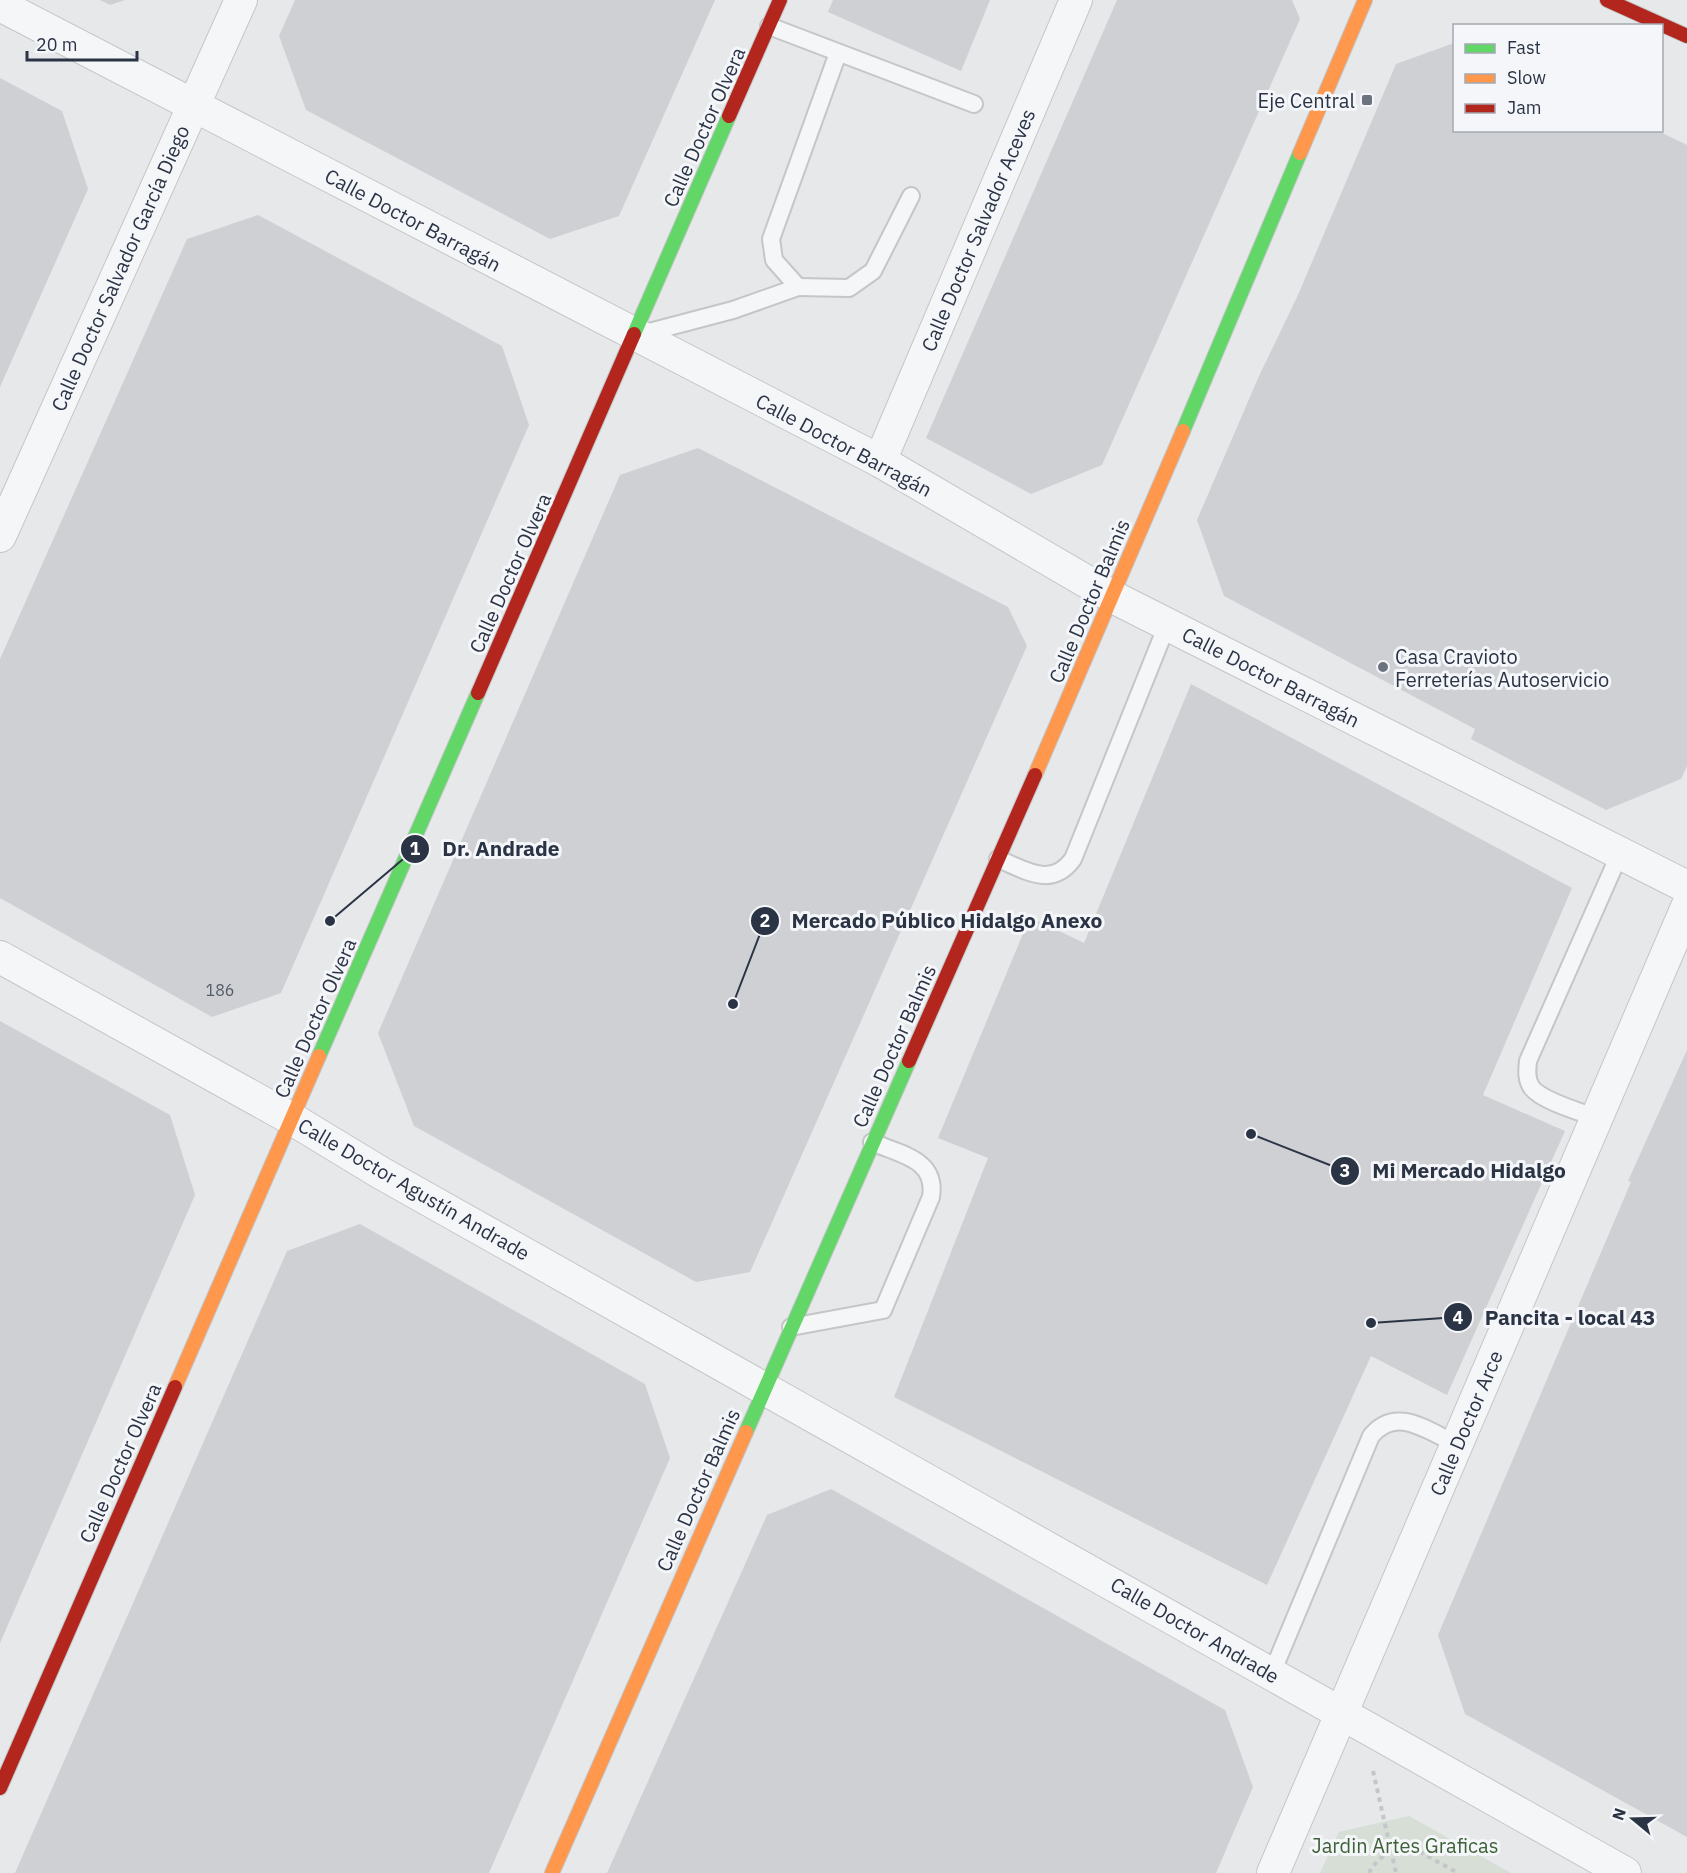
<svg xmlns="http://www.w3.org/2000/svg" width="1687" height="1873" viewBox="0 0 1687 1873" font-family="'IBM Plex Sans',sans-serif">
<rect width="100%" height="100%" fill="#e6e8ea"/>
<polygon fill="#d6ded6" points="1409,1816 1511,1873 1320,1873 1339,1832"/>
<g fill="#ced0d3">
<polygon points="100,0 125,0 110,5"/>
<polygon points="295,0 715,0 619,216 550,239 306,110 279,36"/>
<polygon points="833,0 990,0 961,71 828,12"/>
<polygon points="1117,0 1292,0 1300,19 1102,465 1031,494 926,438"/>
<polygon points="1454,43 1454,130 1656,130 1687,145 1687,766 1681,779 1606,810 1471,739 1475,729 1224,596 1197,520 1259,376 1298,295 1396,64"/>
<polygon points="0,78 62,111 88,189 0,387"/>
<polygon points="258,215 502,346 529,425 281,993 212,1017 0,898 0,659 187,239"/>
<polygon points="698,448 1008,607 1027,646 750,1272 696,1282 414,1126 378,1033 620,475"/>
<polygon points="1191,684 1572,888 1483,1095 1565,1131 1447,1395 1371,1356 1267,1585 894,1397 988,1158 938,1138 1030,917 1084,943"/>
<polygon points="0,1021 170,1115 195,1195 0,1643"/>
<polygon points="1687,1050 1687,1837 1465,1714 1438,1635 1631,1182 1628,1181"/>
<polygon points="360,1224 645,1384 670,1458 489,1873 15,1873 287,1251"/>
<polygon points="831,1489 1225,1710 1253,1787 1216,1873 607,1873 767,1515"/>
</g>
<g fill="none" stroke-linecap="round" stroke-linejoin="round">
<defs>
<g id="lane">
<polyline points="769,26 974,104"/>
<polyline points="798,287 849,288 873,271 911,196"/>
<polyline points="638,335 733,310 798,287 774,260 771,239 838,53"/>
<path d="M 998,859 C 1026,870 1051,889 1073,859 L 1167,625"/>
<path d="M 1597,1118 C 1581,1112 1542,1101 1532,1088 C 1526,1080 1527,1070 1528,1061 L 1620,853"/>
<path d="M 791,1327 L 883,1310 L 931,1197 C 937,1159 901,1155 872,1142"/>
<path d="M 1272,1673 L 1371,1436 C 1396,1405 1427,1431 1457,1444"/>
</g>
<g id="street">
<polyline points="0,5 880,461 1113,597 1687,887"/>
<polyline points="880,461 1076,0"/>
<polyline points="0,536 241,0"/>
<polyline points="0,957 292,1119 381,1173 1625,1873"/>
<polyline points="1273,1873 1687,907"/>
</g>
<g id="fast">
<polyline points="634,334 729,116"/>
<polyline points="1183,431 1300,153"/>
<polyline points="319,1056 478,693"/>
<polyline points="746,1432 909,1061"/>
</g>
<g id="slow">
<polyline points="1300,153 1365,0"/>
<polyline points="1035,775 1183,431"/>
<polyline points="175,1387 319,1056"/>
<polyline points="552,1873 746,1432"/>
</g>
<g id="jam">
<polyline points="1607,0 1687,36"/>
<polyline points="729,116 780,0"/>
<polyline points="478,693 634,334"/>
<polyline points="909,1061 1035,775"/>
<polyline points="0,1788 175,1387"/>
</g>
</defs>
<use href="#lane" stroke="#c4c6c8" stroke-width="20"/>
<use href="#street" stroke="#c4c6c8" stroke-width="34"/>
<use href="#fast" stroke="#c2c5c8" stroke-width="16"/>
<use href="#slow" stroke="#c2c5c8" stroke-width="16"/>
<use href="#jam" stroke="#c2c5c8" stroke-width="16"/>
<g stroke="#c5c6ca" stroke-width="4" stroke-dasharray="4.5 4.5" stroke-linecap="butt">
<polyline points="1373,1771 1396,1873"/>
<polyline points="1369,1873 1373,1866 1390,1849 1411,1847 1458,1873"/>
</g>
<use href="#lane" stroke="#f5f6f7" stroke-width="16"/>
<use href="#street" stroke="#f5f6f7" stroke-width="32"/>
<use href="#fast" stroke="#63d668" stroke-width="14"/>
<use href="#slow" stroke="#ff974d" stroke-width="14"/>
<use href="#jam" stroke="#b3261e" stroke-width="14"/>
</g>
<g fill="#6c737f" stroke="#f4f6f9" stroke-width="2">
<rect x="1361" y="94" width="12" height="12" rx="3"/>
<circle cx="1383" cy="667" r="6"/>
</g>
<g text-anchor="middle" dominant-baseline="central" stroke-width="6" stroke-linejoin="round" paint-order="stroke">
<g font-size="16" fill="#545c69">
<text x="220" y="990">186</text>
</g>
<g font-size="20" fill="#2b3445" stroke="#f4f6f9" text-anchor="end">
<text x="1355" y="100">Eje Central</text>
<text x="1395" y="656" text-anchor="start">Casa Cravioto<tspan x="1395" dy="23">Ferreterías Autoservicio</tspan></text>
</g>
<g font-size="20" fill="#2b3445" stroke="#f4f6f9">
<text transform="translate(704 127) rotate(-66)">Calle Doctor Olvera</text>
<text transform="translate(413 220) rotate(28)">Calle Doctor Barragán</text>
<text transform="translate(978 230) rotate(-67)">Calle Doctor Salvador Aceves</text>
<text transform="translate(120 268) rotate(-66)">Calle Doctor Salvador García Diego</text>
<text transform="translate(844 445) rotate(28)">Calle Doctor Barragán</text>
<text transform="translate(510 573) rotate(-66)">Calle Doctor Olvera</text>
<text transform="translate(1089 601) rotate(-67)">Calle Doctor Balmis</text>
<text transform="translate(1271 677) rotate(27)">Calle Doctor Barragán</text>
<text transform="translate(315 1018) rotate(-66)">Calle Doctor Olvera</text>
<text transform="translate(894 1046) rotate(-66)">Calle Doctor Balmis</text>
<text transform="translate(414 1189) rotate(30)">Calle Doctor Agustín Andrade</text>
<text transform="translate(1466 1423) rotate(-67)">Calle Doctor Arce</text>
<text transform="translate(120 1463) rotate(-66)">Calle Doctor Olvera</text>
<text transform="translate(698 1490) rotate(-66)">Calle Doctor Balmis</text>
<text transform="translate(1195 1630) rotate(30)">Calle Doctor Andrade</text>
</g>
<g font-size="20" fill="#3f6138" stroke="#f4f6f9">
<text x="1405" y="1845">Jardin Artes Graficas</text>
</g>
</g>
<path fill="none" stroke="#2b3445" stroke-width="2" d="M330 921L415 849M733 1004L765 921M1251 1134L1345 1171M1371 1323L1458 1317"/>
<g fill="#2b3445" stroke="#f4f6f9" stroke-width="2">
<circle cx="330" cy="921" r="6"/>
<circle cx="733" cy="1004" r="6"/>
<circle cx="1251" cy="1134" r="6"/>
<circle cx="1371" cy="1323" r="6"/>
<circle cx="415" cy="849" r="15"/>
<circle cx="765" cy="921" r="15"/>
<circle cx="1345" cy="1171" r="15"/>
<circle cx="1458" cy="1317" r="15"/>
</g>
<g font-size="18" text-anchor="middle" font-weight="bold" fill="#fff">
<text x="415" y="855">1</text>
<text x="765" y="927">2</text>
<text x="1345" y="1177">3</text>
<text x="1458" y="1324">4</text>
</g>
<g font-size="21" text-anchor="middle" font-weight="bold" fill="#2b3445" stroke="#f4f6f9" stroke-width="6" stroke-linejoin="round" paint-order="stroke">
<text x="501" y="856">Dr. Andrade</text>
<text x="947" y="928">Mercado Público Hidalgo Anexo</text>
<text x="1469" y="1178">Mi Mercado Hidalgo</text>
<text x="1570" y="1325">Pancita - local 43</text>
</g>
<rect x="1453" y="24" width="210" height="108" fill="#f4f6f9" stroke="#a4a8b1" stroke-width="1.5"/>
<rect x="1465" y="44" width="30" height="9" fill="#63d668" stroke="#a4a8b1" stroke-width="1.5"/>
<text x="1507" y="54" font-size="18" fill="#2b3445">Fast</text>
<rect x="1465" y="74" width="30" height="9" fill="#ff974d" stroke="#a4a8b1" stroke-width="1.5"/>
<text x="1507" y="84" font-size="18" fill="#2b3445">Slow</text>
<rect x="1465" y="104" width="30" height="9" fill="#b3261e" stroke="#a4a8b1" stroke-width="1.5"/>
<text x="1507" y="114" font-size="18" fill="#2b3445">Jam</text>
<g transform="translate(1633 1819) rotate(289)" stroke="#f4f6f9" stroke-width="4.5" paint-order="stroke">
<path d="M0-4.5L10 22L0 15L-10 22Z" fill="#2b3445"/>
<text y="-9" font-size="16" font-weight="bold" text-anchor="middle" fill="#2b3445">N</text>
</g>
<path d="M27 51v9h110v-9" fill="none" stroke="#2b3445" stroke-width="3"/>
<text x="36" y="51" font-size="18" fill="#2b3445" stroke="#f4f6f9" stroke-width="4.5" paint-order="stroke">20 m</text>
</svg>
